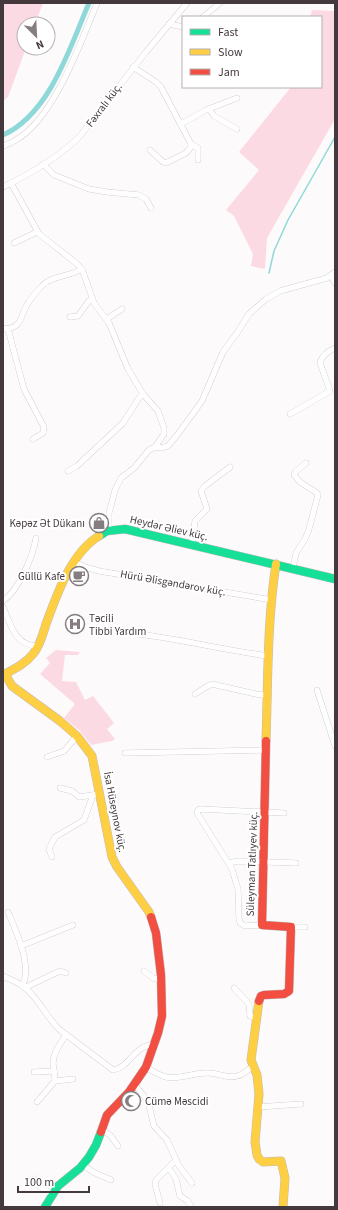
<svg xmlns="http://www.w3.org/2000/svg" width="338" height="1210" viewBox="0 0 338 1210" font-family="'Source Sans 3',sans-serif">
<rect width="100%" height="100%" fill="#fdfafb"/>
<g fill="#fcdae4">
<polygon points="3,3 43,3 35,24 24,24 24,48 26,48 8,97 3,101"/>
<polygon points="312,10 335,11 335,119 267,238 265,269 251,266 253,254 234,216 226,210 259,170 239,152 291,87 321,87 321,17 310,17"/>
<polygon points="56,650 80,652 78,655 65,655 62,681 76,682 85,700 93,696 114,723 107,729 115,739 112,741 91,745 80,731 64,718 75,704 40,674 50,663 46,658"/>
</g>
<g fill="none" stroke-linecap="round" stroke-linejoin="round">
<polyline stroke="#8ed8d9" stroke-width="1.5" points="269,273 274,251 288,220 335,137"/>
<path stroke="#8ed8d9" stroke-width="5" d="M 3,135 C 50,114 70,47 89,3"/>
<defs>
<g id="street">
<polyline points="203,17 220,3"/>
<polyline points="169,24 183,27"/>
<polyline points="133,67 156,82 161,87 191,144 191,147 186,153 166,163 163,162 150,150"/>
<polyline points="209,109 214,116 237,129"/>
<polyline points="181,124 206,110 237,98"/>
<polyline points="191,144 198,148 198,160"/>
<path d="M 3,146 C 7,144 11,143 14,141 C 53,121 81,42 97,3"/>
<polyline points="43,164 54,175 89,189 107,192 139,195 146,199 151,208"/>
<polyline points="11,183 39,234 76,263 82,269 94,303 109,323 128,369 143,394 158,411 164,428 164,434 155,447"/>
<path d="M 3,187 C 30,174 59,157 80,136 L 146,52 L 187,3"/>
<polyline points="14,243 37,232"/>
<polyline points="331,276 335,283"/>
<polyline points="70,317 78,316 88,302 92,299"/>
<polyline points="107,319 122,309"/>
<path d="M 3,329 C 23,328 19,318 27,305 C 31,298 37,291 42,286 C 52,275 69,277 82,269"/>
<polyline points="8,329 24,389 44,427 43,433 33,439"/>
<path d="M 290,414 L 330,391 L 320,363 C 322,355 328,351 335,348"/>
<polyline points="68,471 77,466 123,423 139,398 143,394"/>
<polyline points="109,530 109,513 115,490 121,478 134,468 149,450 155,447 161,448 168,446 178,434 202,401 223,352 237,333 249,314 266,299 280,291 327,278 335,272"/>
<polyline points="192,545 195,521 207,509 201,491 205,486 230,467"/>
<polyline points="74,562 85,567 99,571 272,600"/>
<polyline points="293,568 296,553 305,539 309,529 318,495 317,493 300,482 294,475 295,472 306,463"/>
<path d="M 3,601 C 19,590 33,556 36,538"/>
<path d="M 3,607 C 11,625 15,646 38,646"/>
<path d="M 130,633 C 177,638 222,650 269,656"/>
<polyline points="317,690 335,746"/>
<polyline points="195,694 206,687 212,684 256,694 268,696"/>
<polyline points="125,753 266,750"/>
<polyline points="47,757 64,751 77,736"/>
<polyline points="60,788 72,791 79,797 93,795"/>
<polyline points="52,857 49,849 55,837 84,820 93,795 98,794"/>
<polyline points="229,863 238,861 296,863"/>
<path d="M 8,912 C 16,931 33,967 22,986"/>
<polyline points="262,925 245,926 240,923 239,918 238,889 232,869 197,813 198,810 200,809 284,813"/>
<polyline points="291,927 305,927"/>
<polyline points="21,946 73,925"/>
<polyline points="144,971 153,978 161,980"/>
<path d="M 3,976 C 9,979 17,982 23,986 C 38,997 46,1017 60,1030 L 113,1070 C 130,1068 132,1046 155,1044"/>
<polyline points="24,988 60,971 66,973"/>
<polyline points="234,988 249,1004 250,1016 256,1018"/>
<path d="M 146,1067 C 152,1071 159,1075 166,1077 C 180,1080 195,1072 209,1073 C 218,1073 228,1079 237,1076 C 243,1075 248,1070 253,1066"/>
<polyline points="34,1072 54,1071"/>
<polyline points="55,1081 73,1079"/>
<polyline points="134,1084 148,1101 154,1126 167,1140 179,1166 192,1183"/>
<path d="M 37,1102 L 55,1081 C 55,1075 54,1070 53,1064 C 53,1053 60,1044 66,1035"/>
<polyline points="258,1107 301,1104"/>
<polyline points="102,1130 110,1135 118,1146"/>
<polyline points="83,1165 93,1172 111,1180"/>
<polyline points="169,1168 176,1179 180,1196 188,1201 191,1207"/>
<polyline points="34,1179 40,1187 52,1194"/>
<polyline points="160,1203 155,1184 156,1180 176,1160"/>
</g>
<g id="fast">
<polyline points="99,536 107,531 125,529 335,579"/>
<polyline points="45,1207 58,1186 80,1168 89,1157 96,1145 101,1132"/>
</g>
<g id="slow">
<polyline points="5,674 12,686 60,721 77,736 92,756 112,857 117,867 149,912 151,917"/>
<path d="M 3,675 C 14,669 25,664 33,654 C 40,646 43,634 46,624 C 57,594 71,553 99,536"/>
<path d="M 266,741 C 268,682 267,622 276,564"/>
<polyline points="259,1001 251,1060 257,1075 259,1094 255,1142 257,1155 259,1159 263,1162 281,1161 285,1178 283,1207"/>
</g>
<g id="jam">
<polyline points="259,1001 261,996 264,995 284,994 289,991 291,927 262,925 266,741"/>
<polyline points="101,1132 107,1115 129,1092 146,1067 158,1033 162,1016 161,975 156,933 151,917"/>
</g>
</defs>
<use href="#street" stroke="#c0babc" stroke-width="6"/>
<use href="#fast" stroke="#c0babc" stroke-width="9"/>
<use href="#slow" stroke="#c0babc" stroke-width="9"/>
<use href="#jam" stroke="#c0babc" stroke-width="9"/>
<use href="#street" stroke="#fffefe" stroke-width="5.5"/>
<use href="#fast" stroke="#16e098" stroke-width="8"/>
<use href="#slow" stroke="#ffcf43" stroke-width="8"/>
<use href="#jam" stroke="#f24e42" stroke-width="8"/>
</g>
<defs>
<symbol id="shop-ring" viewBox="-11 -11 22 22"><circle r="9.5" fill="#fff" stroke="#857d80" stroke-width="1.5"/><path d="M-5-2.5h2.3a2.7 3.5 0 0 1 5.4 0H5L5.5 6h-11ZM-1.5-2.5h3a1.5 2.3 0 0 0-3 0Z" fill="#857d80"/></symbol>
<symbol id="cafe-ring" viewBox="-11 -11 22 22"><circle r="9.5" fill="#fff" stroke="#857d80" stroke-width="1.5"/><path d="M-5.5-4.5H6V0H3Q3 3.5 0 3.5H-2.5Q-5.5 3.5-5.5 0ZM3-3.2v2h1.7v-2ZM-6 4.5H4V6H-6Z" fill="#857d80"/></symbol>
<symbol id="hospital-ring" viewBox="-11 -11 22 22"><circle r="9.5" fill="#fff" stroke="#857d80" stroke-width="1.5"/><path d="M-5-5h3v3.5h4V-5h3V5h-3V1.5h-4V5h-3Z" fill="#857d80"/></symbol>
<symbol id="mosque-ring" viewBox="-11 -11 22 22"><circle r="9.5" fill="#fff" stroke="#857d80" stroke-width="1.5"/><path d="M3.5-4.9A6 6 0 1 0 3.5 4.9A5 5 0 1 1 3.5-4.9Z" fill="#857d80"/></symbol>
</defs>
<g fill-rule="evenodd">
<use href="#shop-ring" x="88" y="512" width="22" height="22"/>
<use href="#cafe-ring" x="68" y="565" width="22" height="22"/>
<use href="#hospital-ring" x="64" y="613" width="22" height="22"/>
<use href="#mosque-ring" x="120" y="1090" width="22" height="22"/>
</g>
<g text-anchor="middle" dominant-baseline="central" stroke-width="4" stroke-linejoin="round" paint-order="stroke">
<g font-size="11" fill="#443a3d" stroke="#fff">
<text transform="translate(104 105) rotate(-53)">Fəxralı küç.</text>
<text transform="translate(169 528) rotate(13)">Heydər Əliev küç.</text>
<text transform="translate(173 583) rotate(10)">Hürü Əlisgəndərov küç.</text>
<text transform="translate(115 812) rotate(79)">İsa Hüseynov küç.</text>
<text transform="translate(252 864) rotate(-88)">Süleyman Tatlıyev küç.</text>
</g>
<g font-size="11" fill="#443a3d" stroke="#fff" text-anchor="end">
<text x="85" y="523">Kəpəz Ət Dükanı</text>
<text x="65" y="576">Güllü Kafe</text>
<text x="89" y="618" text-anchor="start">Təcili<tspan x="89" dy="13">Tibbi Yardım</tspan></text>
<text x="145" y="1101" text-anchor="start">Cümə Məscidi</text>
</g>
</g>
<rect width="338" height="1210" fill="none" stroke="#443a3d" stroke-width="8"/>
<rect x="182" y="16" width="140" height="72" fill="#ffffff" stroke="#b4b0b1"/>
<rect x="190" y="29" width="20" height="6" fill="#16e098" stroke="#b4b0b1"/>
<text x="218" y="36" font-size="12" fill="#443a3d">Fast</text>
<rect x="190" y="49" width="20" height="6" fill="#ffcf43" stroke="#b4b0b1"/>
<text x="218" y="56" font-size="12" fill="#443a3d">Slow</text>
<rect x="190" y="69" width="20" height="6" fill="#f24e42" stroke="#b4b0b1"/>
<text x="218" y="76" font-size="12" fill="#443a3d">Jam</text>
<g transform="translate(36 36) rotate(156)"><circle r="19" fill="#ffffff" stroke="#b4b0b1"/>
<path d="M0-3L7 15L0 10L-7 15Z" fill="#857d80"/>
<text y="-6" font-size="11" font-weight="bold" text-anchor="middle" fill="#443a3d">N</text>
</g>
<path d="M18 1186v6h71v-6" fill="none" stroke="#443a3d" stroke-width="2"/>
<text x="24" y="1186" font-size="12" fill="#443a3d" stroke="#ffffff" stroke-width="3" paint-order="stroke">100 m</text>
</svg>
